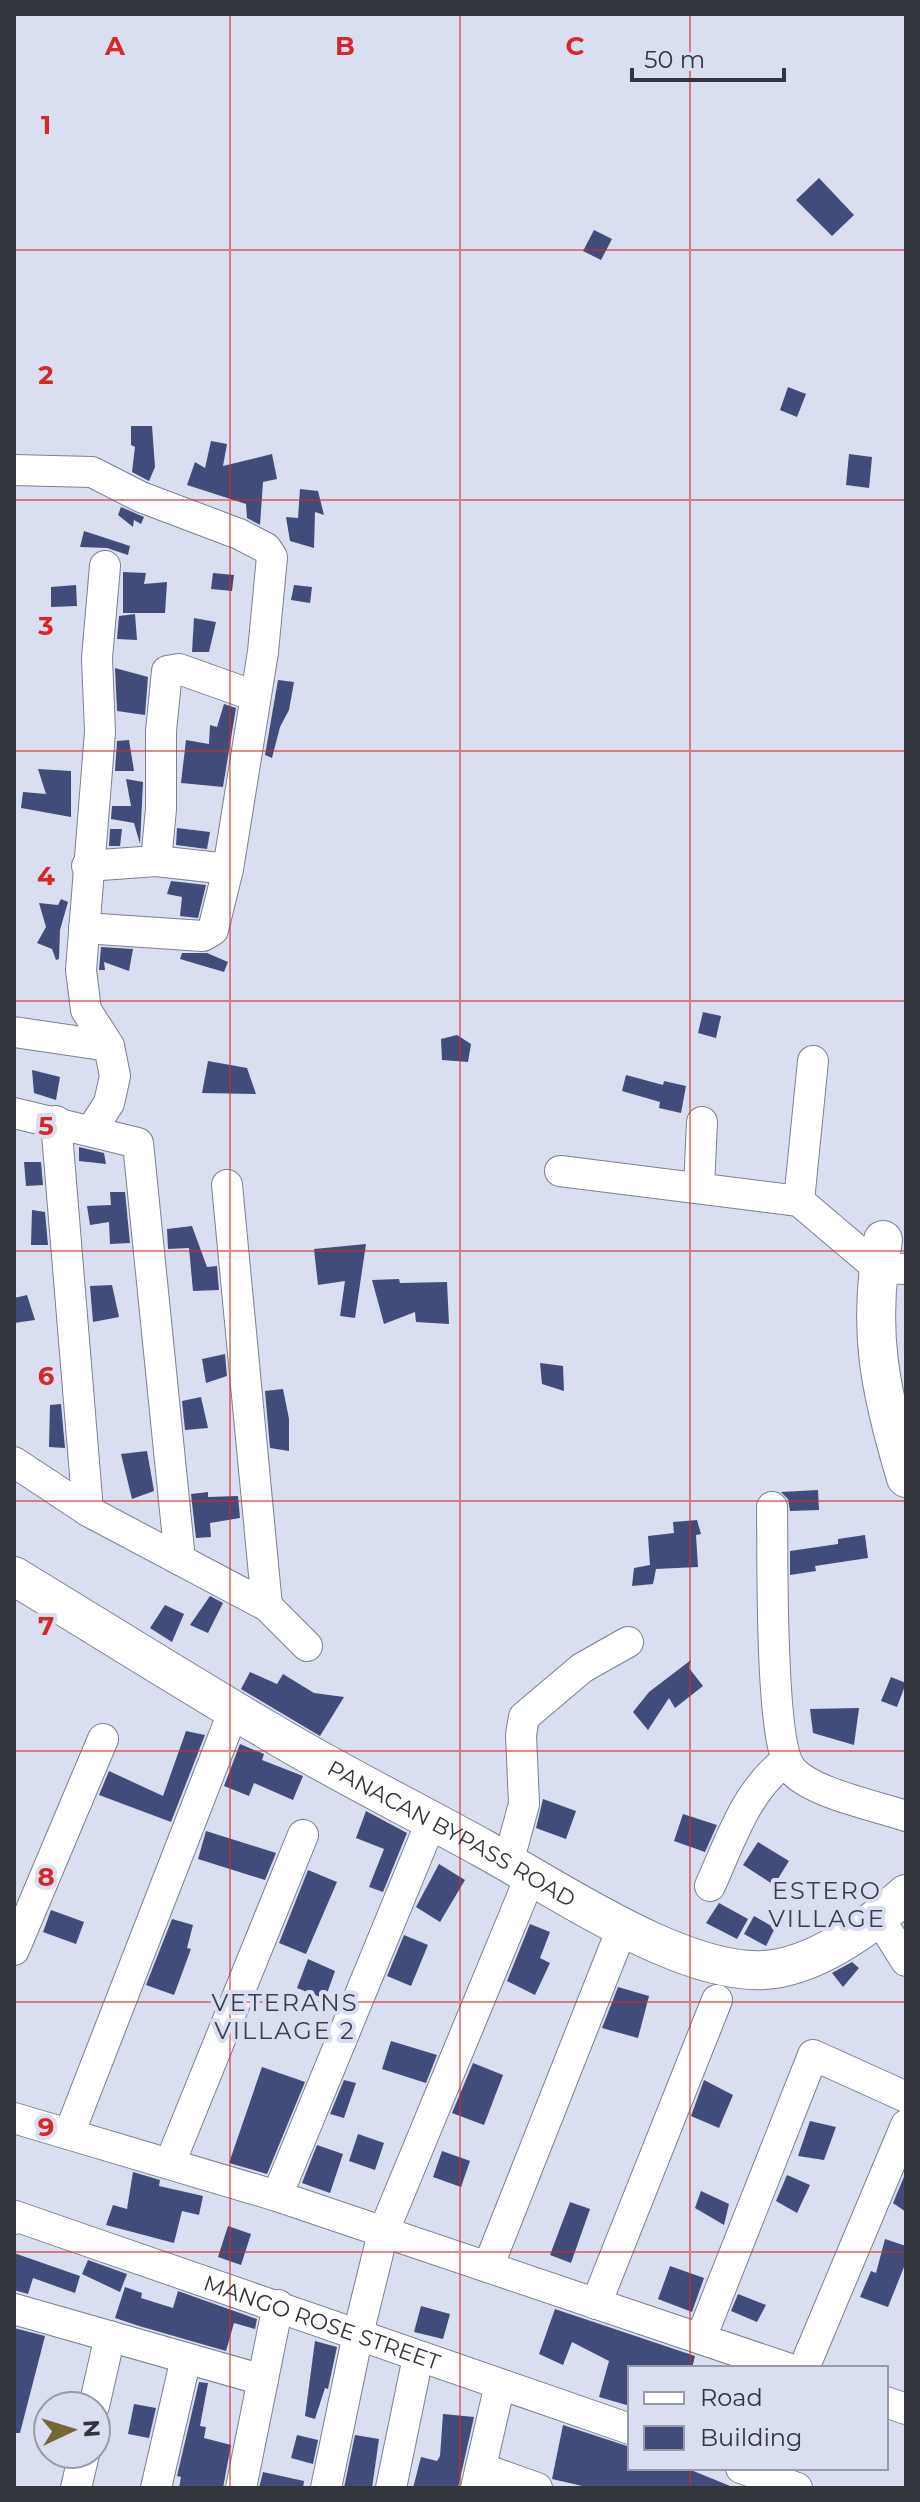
<svg xmlns="http://www.w3.org/2000/svg" width="920" height="2502" viewBox="0 0 920 2502" font-family="Montserrat,sans-serif">
<rect width="100%" height="100%" fill="#d9def0"/>
<g fill="#424c7a">
<polygon points="819,178 854,215 832,236 796,200"/>
<polygon points="594,230 612,239 601,260 583,251"/>
<polygon points="788,387 806,394 797,417 780,410"/>
<polygon points="131,426 152,426 155,467 149,481 132,472 135,447 131,445"/>
<polygon points="211,441 227,444 223,466 272,454 277,479 263,482 260,525 247,518 246,504 187,485 195,462 205,468"/>
<polygon points="849,454 872,457 869,488 846,485"/>
<polygon points="300,489 318,491 324,515 315,512 314,548 290,541 286,517 298,518"/>
<polygon points="121,507 144,517 141,524 134,520 133,527 118,515"/>
<polygon points="84,531 130,546 128,555 107,548 80,547"/>
<polygon points="123,572 146,573 144,584 167,582 165,613 123,613"/>
<polygon points="213,573 234,575 232,591 211,589"/>
<polygon points="76,585 77,606 51,607 51,587"/>
<polygon points="294,585 312,587 310,603 291,600"/>
<polygon points="135,614 137,640 117,639 119,616"/>
<polygon points="194,618 216,622 209,652 192,652"/>
<polygon points="115,668 148,677 145,715 117,711"/>
<polygon points="278,680 294,682 289,710 280,727 272,758 265,755"/>
<polygon points="224,704 236,708 223,787 181,783 186,740 209,744 210,725 217,727"/>
<polygon points="129,740 134,771 115,771 117,741"/>
<polygon points="38,769 71,771 71,817 21,808 23,792 46,794"/>
<polygon points="126,779 143,782 140,844 134,823 111,819 112,806 131,806"/>
<polygon points="177,828 210,832 207,849 176,845"/>
<polygon points="110,829 122,829 120,846 109,846"/>
<polygon points="171,881 206,885 198,918 180,916 182,897 167,894"/>
<polygon points="61,899 68,902 60,930 59,959 56,960 52,949 37,943 46,927 39,903 58,905"/>
<polygon points="101,947 133,949 129,971 104,962 105,970 99,970"/>
<polygon points="182,953 207,953 228,962 224,972 180,959"/>
<polygon points="703,1012 721,1016 716,1038 698,1033"/>
<polygon points="457,1035 471,1044 468,1062 442,1060 441,1039"/>
<polygon points="208,1061 247,1068 256,1094 202,1093"/>
<polygon points="32,1070 60,1077 56,1100 34,1093"/>
<polygon points="626,1075 663,1085 664,1081 686,1086 681,1113 659,1108 660,1102 622,1091"/>
<polygon points="79,1147 104,1153 106,1164 79,1161"/>
<polygon points="24,1162 41,1162 43,1185 26,1186"/>
<polygon points="110,1192 125,1192 130,1243 110,1244 109,1222 90,1225 87,1206 111,1205"/>
<polygon points="32,1210 45,1212 48,1245 31,1245"/>
<polygon points="192,1226 207,1267 217,1266 219,1290 193,1291 189,1248 168,1249 167,1229"/>
<polygon points="366,1244 355,1318 340,1316 345,1281 318,1285 314,1249"/>
<polygon points="399,1279 400,1283 447,1282 449,1324 416,1322 415,1312 384,1324 372,1280"/>
<polygon points="112,1285 119,1317 93,1322 90,1286"/>
<polygon points="27,1295 35,1320 14,1323 14,1298"/>
<polygon points="225,1354 227,1376 206,1383 202,1359"/>
<polygon points="540,1363 563,1366 564,1391 542,1384"/>
<polygon points="283,1389 289,1419 289,1451 270,1448 265,1391"/>
<polygon points="201,1397 208,1428 185,1430 182,1401"/>
<polygon points="61,1404 65,1448 49,1447 50,1405"/>
<polygon points="147,1451 154,1491 132,1499 121,1454"/>
<polygon points="818,1490 819,1510 790,1511 788,1499 781,1492"/>
<polygon points="208,1492 208,1497 238,1496 240,1518 210,1523 211,1537 196,1538 191,1494"/>
<polygon points="697,1520 701,1534 696,1535 698,1567 656,1569 653,1584 632,1586 634,1568 650,1565 648,1536 674,1533 673,1522"/>
<polygon points="865,1535 868,1558 815,1566 816,1571 790,1575 790,1551 838,1544 838,1539"/>
<polygon points="210,1596 223,1603 208,1633 190,1625"/>
<polygon points="165,1605 184,1614 172,1642 150,1628"/>
<polygon points="691,1660 689,1668 703,1686 675,1708 669,1698 648,1730 633,1712 649,1692"/>
<polygon points="250,1672 277,1684 283,1674 314,1693 344,1697 320,1736 241,1689"/>
<polygon points="891,1677 906,1683 897,1707 881,1701"/>
<polygon points="859,1708 854,1745 813,1733 810,1709"/>
<polygon points="186,1731 205,1735 171,1822 99,1795 109,1771 163,1796"/>
<polygon points="240,1744 264,1754 262,1760 303,1776 293,1800 254,1783 249,1796 224,1786"/>
<polygon points="543,1799 576,1811 566,1839 536,1828"/>
<polygon points="366,1811 407,1833 383,1892 369,1887 384,1849 356,1838"/>
<polygon points="683,1814 717,1825 705,1852 674,1841"/>
<polygon points="206,1831 276,1853 265,1880 198,1859"/>
<polygon points="758,1842 789,1861 774,1885 743,1865"/>
<polygon points="439,1864 465,1880 440,1922 416,1907"/>
<polygon points="308,1870 337,1882 306,1954 279,1943"/>
<polygon points="719,1903 748,1919 737,1939 706,1923"/>
<polygon points="51,1910 84,1922 76,1944 43,1932"/>
<polygon points="754,1916 775,1928 766,1946 744,1934"/>
<polygon points="172,1919 193,1925 187,1948 191,1949 174,1995 146,1985"/>
<polygon points="530,1924 550,1932 540,1958 550,1963 535,1995 507,1981"/>
<polygon points="404,1935 428,1945 411,1986 387,1976"/>
<polygon points="308,1959 335,1971 325,1999 297,1988"/>
<polygon points="852,1962 859,1968 843,1987 832,1973"/>
<polygon points="618,1987 649,1996 638,2038 602,2028"/>
<polygon points="391,2041 437,2055 426,2083 382,2069"/>
<polygon points="473,2063 503,2075 484,2125 452,2113"/>
<polygon points="262,2067 305,2082 267,2174 229,2163"/>
<polygon points="344,2080 356,2083 344,2118 330,2114"/>
<polygon points="704,2080 733,2095 719,2128 691,2116"/>
<polygon points="810,2121 836,2127 824,2160 798,2156"/>
<polygon points="358,2134 384,2143 375,2170 349,2161"/>
<polygon points="317,2145 343,2154 330,2193 302,2183"/>
<polygon points="442,2151 470,2161 461,2187 433,2177"/>
<polygon points="133,2172 160,2180 159,2186 203,2196 199,2215 182,2211 174,2243 106,2225 113,2205 127,2209"/>
<polygon points="906,2172 906,2212 893,2203"/>
<polygon points="787,2175 810,2185 797,2213 776,2201"/>
<polygon points="701,2191 729,2204 724,2225 695,2208"/>
<polygon points="570,2202 590,2209 571,2263 550,2255"/>
<polygon points="228,2226 251,2234 241,2265 218,2257"/>
<polygon points="885,2239 906,2246 906,2262 888,2307 860,2297 871,2271 876,2273"/>
<polygon points="14,2253 80,2276 75,2293 33,2278 28,2294 14,2290"/>
<polygon points="88,2260 127,2274 120,2292 82,2274"/>
<polygon points="670,2266 704,2278 692,2312 658,2299"/>
<polygon points="125,2287 142,2293 141,2298 173,2308 178,2291 257,2319 255,2329 234,2323 226,2351 139,2326 115,2318"/>
<polygon points="738,2294 766,2305 757,2322 731,2311"/>
<polygon points="421,2306 450,2314 443,2339 414,2332"/>
<polygon points="555,2309 695,2356 692,2368 630,2368 630,2406 599,2397 609,2361 572,2342 563,2365 539,2354"/>
<polygon points="14,2328 45,2336 20,2433 14,2433"/>
<polygon points="315,2341 337,2347 328,2389 325,2388 315,2419 305,2416"/>
<polygon points="199,2382 208,2383 200,2426 206,2427 204,2438 231,2445 223,2488 179,2488 181,2477 177,2476"/>
<polygon points="134,2404 156,2408 149,2438 128,2434"/>
<polygon points="443,2414 474,2417 458,2488 413,2488 421,2457 437,2461 440,2456"/>
<polygon points="563,2425 630,2447 630,2468 686,2468 735,2488 591,2488 552,2479"/>
<polygon points="297,2435 318,2440 313,2464 291,2458"/>
<polygon points="355,2435 379,2439 372,2488 344,2488"/>
<polygon points="263,2472 304,2481 303,2488 259,2488"/>
</g>
<g fill="none" stroke-linecap="round" stroke-linejoin="round">
<defs>
<g id="minor">
<polyline points="14,470 92,472 141,497 239,534 266,548 272,557 263,652 228,869 213,930 203,936 84,928"/>
<polyline points="156,861 161,809 161,731 167,671 179,669 255,696"/>
<polyline points="87,866 156,861 228,869"/>
<polyline points="14,1032 109,1046"/>
<polyline points="14,1113 138,1143 180,1560"/>
<polyline points="56,1121 88,1511"/>
<polyline points="91,1131 109,1103 115,1076 109,1046 86,1010 81,970 100,732 97,658 105,566"/>
<polyline points="560,1171 799,1201 878,1268 906,1269"/>
<polyline points="227,1185 267,1606"/>
<polyline points="699,1187 702,1122"/>
<polyline points="799,1201 813,1061"/>
<polyline points="14,1462 88,1511 267,1606 307,1646"/>
<path d="M 772,1507 C 773,1552 769,1743 792,1770 C 812,1793 876,1806 906,1816"/>
<polyline points="508,1863 524,1804 521,1735 524,1717 582,1668 628,1642"/>
<path d="M 710,1886 C 730,1842 746,1790 786,1761"/>
<polyline points="879,1918 906,1961"/>
<polyline points="14,1950 103,1739"/>
<polyline points="14,2118 277,2196 787,2368"/>
<polyline points="69,2134 234,1710"/>
<polyline points="170,2163 303,1835"/>
<polyline points="277,2196 432,1820"/>
<path id="s1" d="M 14,2219 L 15,2216 L 630,2429"/>
<polyline points="488,2267 623,1926"/>
<polyline points="596,2304 717,2000"/>
<polyline points="14,2309 263,2380"/>
<polyline points="701,2338 813,2055 906,2097"/>
<polyline points="804,2368 906,2125"/>
<polyline points="886,2402 906,2409"/>
<polyline points="94,2406 110,2336"/>
<polyline points="481,2468 537,2488"/>
<polyline points="741,2468 797,2488"/>
<polyline points="76,2488 84,2454"/>
<polyline points="156,2488 186,2358"/>
<polyline points="241,2488 278,2305"/>
<polyline points="326,2488 358,2334 383,2233 531,1875"/>
<polyline points="391,2488 418,2357"/>
<polyline points="476,2488 500,2384"/>
</g>
<g id="major">
<path d="M 883,1240 C 867,1331 880,1391 906,1478"/>
<path id="s2" d="M 14,1576 C 98,1627 182,1680 267,1730 C 338,1773 412,1809 484,1849 C 557,1889 682,1975 764,1970 C 815,1967 870,1926 906,1894"/>
</g>
</defs>
<use href="#minor" stroke="#7c8090" stroke-width="32"/>
<use href="#major" stroke="#7c8090" stroke-width="40"/>
<use href="#minor" stroke="#fff" stroke-width="30"/>
<use href="#major" stroke="#fff" stroke-width="38"/>
</g>
<path fill="none" stroke="#d62828" stroke-width="2" stroke-opacity="0.55" d="M 230,14 L 230,2488M 460,14 L 460,2488M 690,14 L 690,2368M 14,250 L 906,250M 14,500 L 906,500M 14,751 L 906,751M 14,1001 L 906,1001M 14,1251 L 906,1251M 14,1501 L 906,1501M 14,1751 L 906,1751M 14,2002 L 906,2002M 14,2252 L 906,2252M 690,2468 L 690,2488"/>
<g text-anchor="middle" dominant-baseline="central" stroke-width="8" stroke-linejoin="round" paint-order="stroke">
<g font-size="22" fill="#33353c" stroke="#d9def0">
<text stroke="none"><textPath href="#s2" startOffset="508">PANACAN BYPASS ROAD</textPath></text>
<text stroke="none"><textPath href="#s1" startOffset="328">MANGO ROSE STREET</textPath></text>
</g>
<g font-size="24" letter-spacing="2" fill="#3a3e4c" stroke="#d9def0">
<text x="827" y="1890">ESTERO<tspan x="827" dy="28">VILLAGE</tspan></text>
<text x="285" y="2002">VETERANS<tspan x="285" dy="28">VILLAGE 2</tspan></text>
</g>
</g>
<g font-size="26" text-anchor="middle" font-weight="bold" fill="#d62828" stroke="#d9def0" stroke-width="8" stroke-linejoin="round" paint-order="stroke">
<text x="115" y="55">A</text>
<text x="345" y="55">B</text>
<text x="575" y="55">C</text>
<text x="46" y="134">1</text>
<text x="46" y="384">2</text>
<text x="46" y="635">3</text>
<text x="46" y="885">4</text>
<text x="46" y="1135">5</text>
<text x="46" y="1385">6</text>
<text x="46" y="1635">7</text>
<text x="46" y="1886">8</text>
<text x="46" y="2136">9</text>
</g>
<rect width="920" height="2502" fill="none" stroke="#33353c" stroke-width="32"/>
<rect x="628" y="2366" width="260" height="104" fill="#d9def0" stroke="#979aa8" stroke-width="2"/>
<rect x="644" y="2392" width="40" height="12" fill="#ffffff" stroke="#979aa8" stroke-width="2"/>
<text x="700" y="2406" font-size="24" fill="#33353c">Road</text>
<rect x="644" y="2426" width="40" height="24" fill="#424c7a" stroke="#979aa8" stroke-width="2"/>
<text x="700" y="2446" font-size="24" fill="#33353c">Building</text>
<g transform="translate(72 2430) rotate(86)"><circle r="38" fill="#d9def0" stroke="#979aa8" stroke-width="2"/>
<path d="M0-6L14 30L0 20L-14 30Z" fill="#756634"/>
<text y="-12" font-size="22" font-weight="bold" text-anchor="middle" fill="#33353c">N</text>
</g>
<path d="M632 68v12h152v-12" fill="none" stroke="#33353c" stroke-width="4"/>
<text x="644" y="68" font-size="24" fill="#33353c" stroke="#d9def0" stroke-width="6" paint-order="stroke">50 m</text>
</svg>
